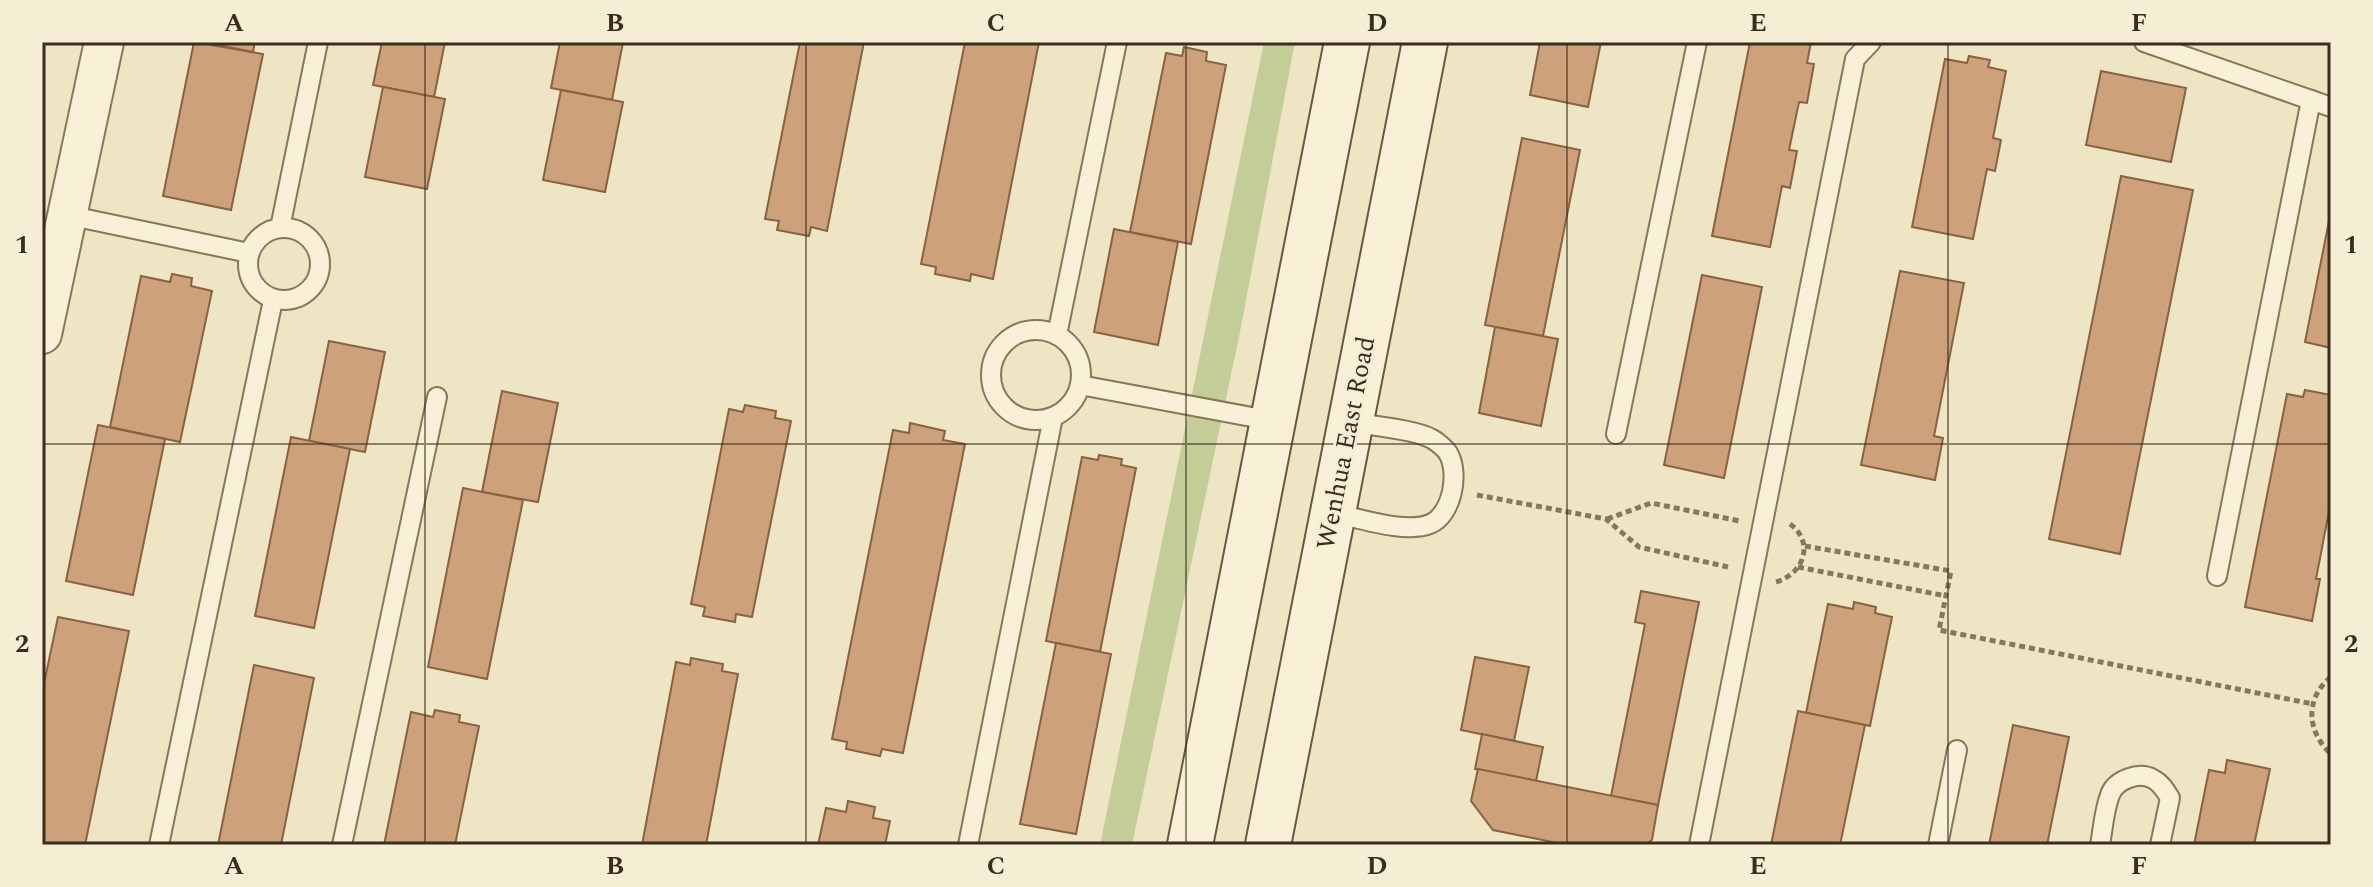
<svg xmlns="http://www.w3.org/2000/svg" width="2373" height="887" viewBox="0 0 2373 887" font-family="Spectral,serif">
<rect width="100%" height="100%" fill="#eee5c4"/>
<polygon fill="#c3cd98" points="1264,42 1295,42 1240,332 1132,845 1100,845"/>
<g fill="#cda27a" stroke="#896240" stroke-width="2">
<polygon points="194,42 263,54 231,210 163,196"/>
<polygon points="202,42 255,42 253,52"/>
<polygon points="382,42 445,42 434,97 373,85"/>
<polygon points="560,42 623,42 612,100 551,88"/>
<polygon points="800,42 864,42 827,231 811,227 809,236 777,230 779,221 765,219"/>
<polygon points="965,42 1039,42 993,279 971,274 970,281 935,274 936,267 921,264"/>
<polygon points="1540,42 1601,42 1588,107 1530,95"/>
<polygon points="1750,42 1811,42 1807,63 1814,64 1807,103 1799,102 1789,150 1797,151 1790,188 1782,186 1770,247 1712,236"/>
<polygon points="1184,47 1207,52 1206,61 1226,65 1191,244 1130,232 1166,53 1182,56"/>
<polygon points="1969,56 1990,60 1988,67 2006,71 1993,138 2001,140 1995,171 1987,169 1973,239 1912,227 1945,59 1967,63"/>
<polygon points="2101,71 2186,88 2171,162 2086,145"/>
<polygon points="383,87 445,99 427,189 365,177"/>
<polygon points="561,90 623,102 605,192 543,180"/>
<polygon points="1522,138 1580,150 1543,336 1485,325"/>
<polygon points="2121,176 2193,190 2120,554 2049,539"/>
<polygon points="2331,211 2331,348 2305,342"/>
<polygon points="1114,229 1178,242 1158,345 1094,332"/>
<polygon points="1900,271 1964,283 1934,436 1943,438 1935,480 1861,465"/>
<polygon points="172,274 192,278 191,286 212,291 180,442 110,427 141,276 170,282"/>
<polygon points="1702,275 1762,287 1724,478 1664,465"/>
<polygon points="1495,327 1558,339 1541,426 1479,413"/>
<polygon points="329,341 385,352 365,452 309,441"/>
<polygon points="2305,390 2331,395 2331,501 2316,579 2320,579 2312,621 2245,607 2287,394 2303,397"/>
<polygon points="502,391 558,403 538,502 482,492"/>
<polygon points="745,405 776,411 775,418 791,421 752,617 736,614 735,622 703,616 705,607 691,604 729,409 743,412"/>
<polygon points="910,423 945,431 943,440 965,444 903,753 882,749 880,756 846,749 847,742 832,739 893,430 909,433"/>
<polygon points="98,425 165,439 133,595 66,581"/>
<polygon points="291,437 350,449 314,628 255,616"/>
<polygon points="1099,455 1122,459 1121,465 1136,468 1100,652 1046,641 1082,457 1098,460"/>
<polygon points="463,488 523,500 487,679 428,667"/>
<polygon points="1641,591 1699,602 1658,805 1611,796 1645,624 1635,622"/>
<polygon points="1854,602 1876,607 1875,613 1892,617 1870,726 1806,713 1828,604 1853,609"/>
<polygon points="58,617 129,631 85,845 42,845 42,693"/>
<polygon points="1056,643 1111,654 1076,834 1020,824"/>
<polygon points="1475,657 1529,667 1514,741 1461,730"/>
<polygon points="691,658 723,664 722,671 738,674 706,845 642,845 676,662 690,665"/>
<polygon points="254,665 314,678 281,845 218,845"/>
<polygon points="435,710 460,715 459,722 479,726 455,845 384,845 411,712 433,717"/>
<polygon points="1798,711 1865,725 1840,845 1771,845"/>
<polygon points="2013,725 2069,737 2047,845 1989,845"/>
<polygon points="1482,734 1543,747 1536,781 1475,769"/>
<polygon points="2227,760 2270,769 2254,845 2194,845 2209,770 2225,773"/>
<polygon points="1478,769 1658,805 1652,840 1645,845 1567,845 1493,830 1471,801"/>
<polygon points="848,801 875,807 873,818 890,821 885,845 818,845 826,808 846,812"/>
</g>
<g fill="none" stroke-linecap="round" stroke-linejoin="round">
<defs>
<g id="service">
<polyline points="2144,42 2331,107"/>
<polyline points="67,215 249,253"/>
<circle cx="284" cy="264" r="36"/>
<polyline points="280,228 318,42"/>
<circle cx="1036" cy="375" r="45"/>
<polyline points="1057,335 1117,42"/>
<polyline points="1080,385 1273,421"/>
<polyline points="1616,434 1697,42"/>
<path d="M 1333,513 C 1359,518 1405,534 1430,524 C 1452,515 1460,473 1448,453 C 1445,448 1435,440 1430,438 C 1413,429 1371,426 1351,422"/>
<polyline points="2217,576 2311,100"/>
<polyline points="159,845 273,300"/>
<polyline points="342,845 437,397"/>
<polyline points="968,845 1053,417"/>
<polyline points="1699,845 1855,59 1871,42"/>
<polyline points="1938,845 1957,750"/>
<path d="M 2100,845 C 2103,829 2104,810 2110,795 C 2115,780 2139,771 2153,779 C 2161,783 2165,790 2170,798 L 2160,845"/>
</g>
<polyline id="minor" points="42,334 104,42"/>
<g id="secondary">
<polyline points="1190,845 1347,42"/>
<polyline points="1268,845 1425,42"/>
</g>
</defs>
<use href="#service" stroke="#89775a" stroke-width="22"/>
<use href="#minor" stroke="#89775a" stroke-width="42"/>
<use href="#secondary" stroke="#6b573d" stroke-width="48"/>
<g stroke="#89775a" stroke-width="5" stroke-dasharray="6 4" stroke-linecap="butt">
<polyline points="1477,495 1606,519 1639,547 1728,567"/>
<polyline points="1607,519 1651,503 1740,521"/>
<polyline points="1805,546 1951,571 1939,630 2313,704"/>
<polyline points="1798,567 1946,596"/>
<path d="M 1776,582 C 1804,574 1815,542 1790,524"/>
<path d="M 2331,677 C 2304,699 2307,732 2331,754"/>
</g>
<use href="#service" stroke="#f9f1d7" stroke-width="18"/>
<use href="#minor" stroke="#f9f1d7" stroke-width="38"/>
<use href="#secondary" stroke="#f9f1d7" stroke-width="44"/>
</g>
<path fill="none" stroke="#392d1e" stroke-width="2" stroke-opacity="0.55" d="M 425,42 L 425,845M 806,42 L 806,845M 1186,42 L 1186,845M 1567,42 L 1567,845M 1948,42 L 1948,845M 42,444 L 2331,444"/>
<g text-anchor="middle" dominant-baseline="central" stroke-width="6" stroke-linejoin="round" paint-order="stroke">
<g font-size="26" fill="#392d1e" stroke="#f6eed4">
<text transform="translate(1346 443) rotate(-79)">Wenhua East Road</text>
</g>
</g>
<rect width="2373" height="887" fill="none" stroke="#f6eed4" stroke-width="88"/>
<rect x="44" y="44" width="2285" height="799" fill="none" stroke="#392d1e" stroke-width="3"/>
<g font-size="26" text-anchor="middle" font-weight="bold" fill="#392d1e">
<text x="234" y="31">A</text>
<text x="615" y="31">B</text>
<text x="996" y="31">C</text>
<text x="1377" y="31">D</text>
<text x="1758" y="31">E</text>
<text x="2139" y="31">F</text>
<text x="22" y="253">1</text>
<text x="2351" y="253">1</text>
<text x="22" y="652">2</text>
<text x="2351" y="652">2</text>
<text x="234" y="874">A</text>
<text x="615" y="874">B</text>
<text x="996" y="874">C</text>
<text x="1377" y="874">D</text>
<text x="1758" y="874">E</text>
<text x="2139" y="874">F</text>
</g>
</svg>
